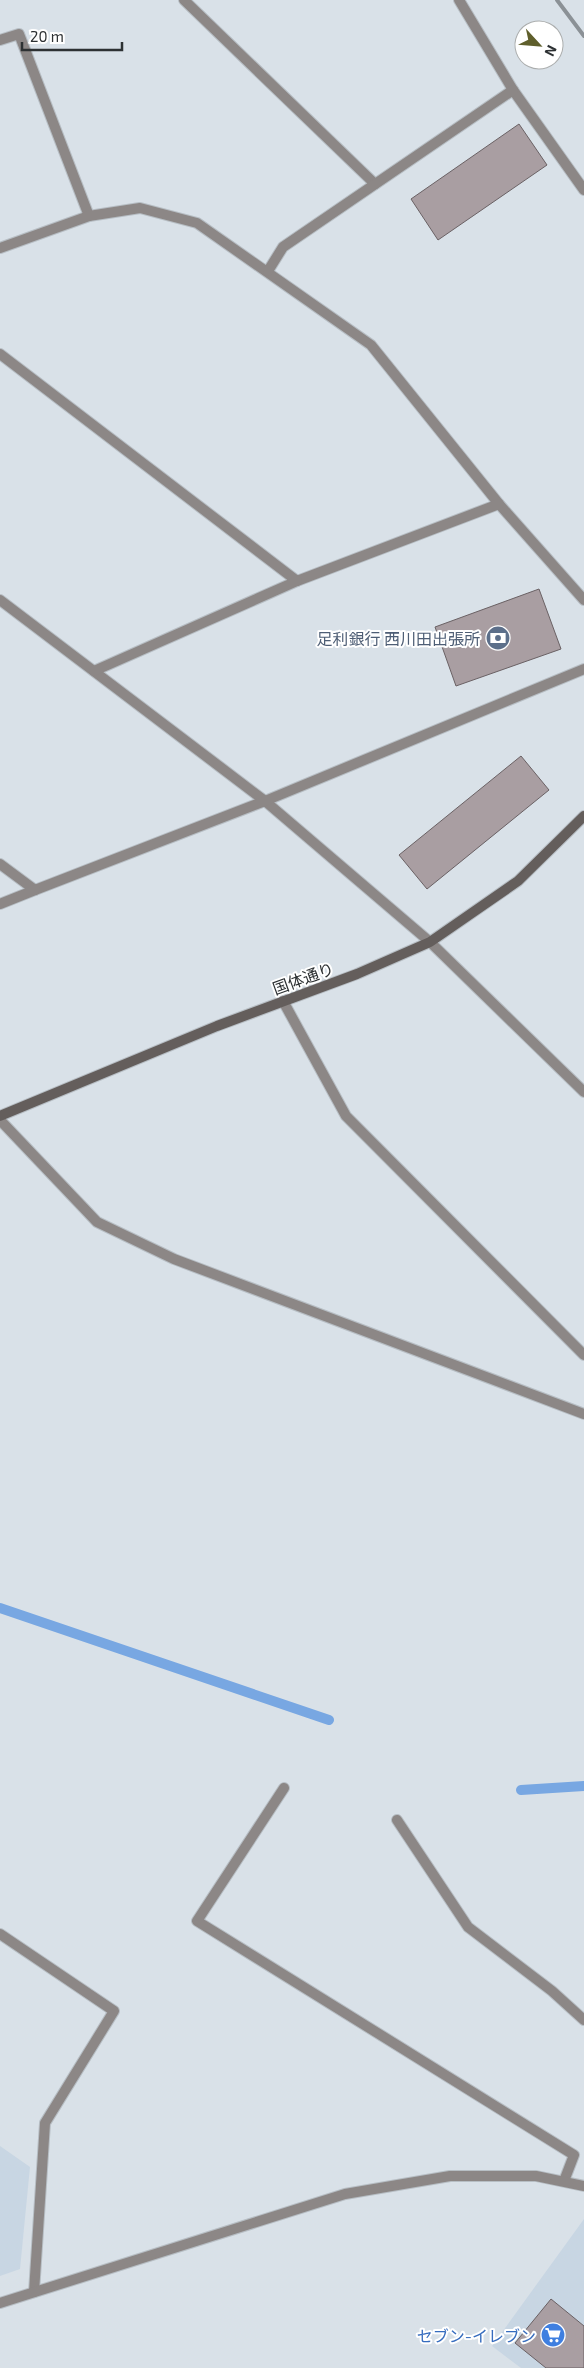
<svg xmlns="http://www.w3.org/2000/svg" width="584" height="2368" viewBox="0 0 584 2368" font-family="'Exo 2','Noto Sans JP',sans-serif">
<rect width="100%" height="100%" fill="#d9e1e8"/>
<g fill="#c8d6e3">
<polygon points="0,2146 30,2167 20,2269 0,2276"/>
<polygon points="584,2219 584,2368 521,2368 492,2346"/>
</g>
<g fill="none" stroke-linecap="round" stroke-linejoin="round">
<g stroke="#78a7e2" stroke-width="10">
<polyline points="0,1608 329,1720"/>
<polyline points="521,1790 584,1786"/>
</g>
</g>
<g fill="#a99ea2" stroke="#6a6164">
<polygon points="519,124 547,165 438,240 411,199"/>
<polygon points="539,589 561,649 456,686 435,627"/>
<polygon points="521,756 549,790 427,889 399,855"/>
<polygon points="551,2299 584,2326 584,2368 546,2368 515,2343"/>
</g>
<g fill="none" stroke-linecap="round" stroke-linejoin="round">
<defs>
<g id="minor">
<polyline points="184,0 375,184"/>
<polyline points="459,0 513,90 584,190"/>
<polyline points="0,40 19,34 89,216"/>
<polyline points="0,248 89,216 140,208 197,223 371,345 499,504 584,600"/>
<polyline points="268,271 283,247 513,90"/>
<polyline points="0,354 297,581 499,504"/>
<polyline points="0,600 265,801 430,942 584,1092"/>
<polyline points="94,671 297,581"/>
<polyline points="0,864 35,890 265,801 584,669"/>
<polyline points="0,904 35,890"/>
<polyline points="283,1001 346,1116 584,1355"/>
<polyline points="0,1120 97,1222 174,1259 584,1414"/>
<polyline points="284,1788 197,1921 574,2155 564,2181"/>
<polyline points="397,1820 468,1927 552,1991 584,2020"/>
<polyline points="0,1934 114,2011 45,2123 34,2292"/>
</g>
<polyline id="tertiary" points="0,2303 345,2194 450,2176 536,2176 584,2186"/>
<polyline id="secondary" points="0,1116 217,1026 357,974 430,942 518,881 584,816"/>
</defs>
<use href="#minor" stroke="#b7bec4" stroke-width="12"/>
<use href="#tertiary" stroke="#b7bec4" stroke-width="12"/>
<use href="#secondary" stroke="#b7bec4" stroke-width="12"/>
<use href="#minor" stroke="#8c8786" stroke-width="10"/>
<use href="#tertiary" stroke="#8c8786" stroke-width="10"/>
<use href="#secondary" stroke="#645e5c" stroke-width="10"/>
<polyline stroke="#8b9196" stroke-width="4" points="557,0 584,36"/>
</g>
<defs>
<symbol id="bank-disc" viewBox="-11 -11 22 22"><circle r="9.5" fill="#5c6f8a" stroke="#fff"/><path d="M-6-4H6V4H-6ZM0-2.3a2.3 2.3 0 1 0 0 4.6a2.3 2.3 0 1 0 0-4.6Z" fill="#fff"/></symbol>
<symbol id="supermarket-disc" viewBox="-11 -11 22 22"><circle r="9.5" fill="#3f7fe0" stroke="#fff"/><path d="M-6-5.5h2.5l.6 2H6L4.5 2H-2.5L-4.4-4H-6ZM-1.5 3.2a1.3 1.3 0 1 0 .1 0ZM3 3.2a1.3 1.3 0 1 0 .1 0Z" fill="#fff"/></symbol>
</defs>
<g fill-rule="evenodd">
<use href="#bank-disc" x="484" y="624" width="28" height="28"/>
<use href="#supermarket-disc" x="539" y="2321" width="28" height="28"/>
</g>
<g text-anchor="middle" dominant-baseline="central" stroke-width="4" stroke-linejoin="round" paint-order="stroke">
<g font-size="16" fill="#4e5e75" stroke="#fff" text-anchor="end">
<text x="480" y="638">足利銀行 西川田出張所</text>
</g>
<g font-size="16" fill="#2d3133" stroke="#fff">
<text transform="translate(303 978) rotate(-20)">国体通り</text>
</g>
<g font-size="16" fill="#366cbe" stroke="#fff" text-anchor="end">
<text x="536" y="2335">セブン-イレブン</text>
</g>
</g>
<g transform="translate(539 45) rotate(116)"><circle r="24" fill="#ffffff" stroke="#abadad"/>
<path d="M0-4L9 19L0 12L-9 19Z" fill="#5f5f2c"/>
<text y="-8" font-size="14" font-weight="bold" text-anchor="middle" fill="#2d3133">N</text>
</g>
<path d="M22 42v8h100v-8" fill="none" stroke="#2d3133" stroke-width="2.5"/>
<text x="30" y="42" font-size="15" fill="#2d3133" stroke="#ffffff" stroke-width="4" paint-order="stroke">20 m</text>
</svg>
